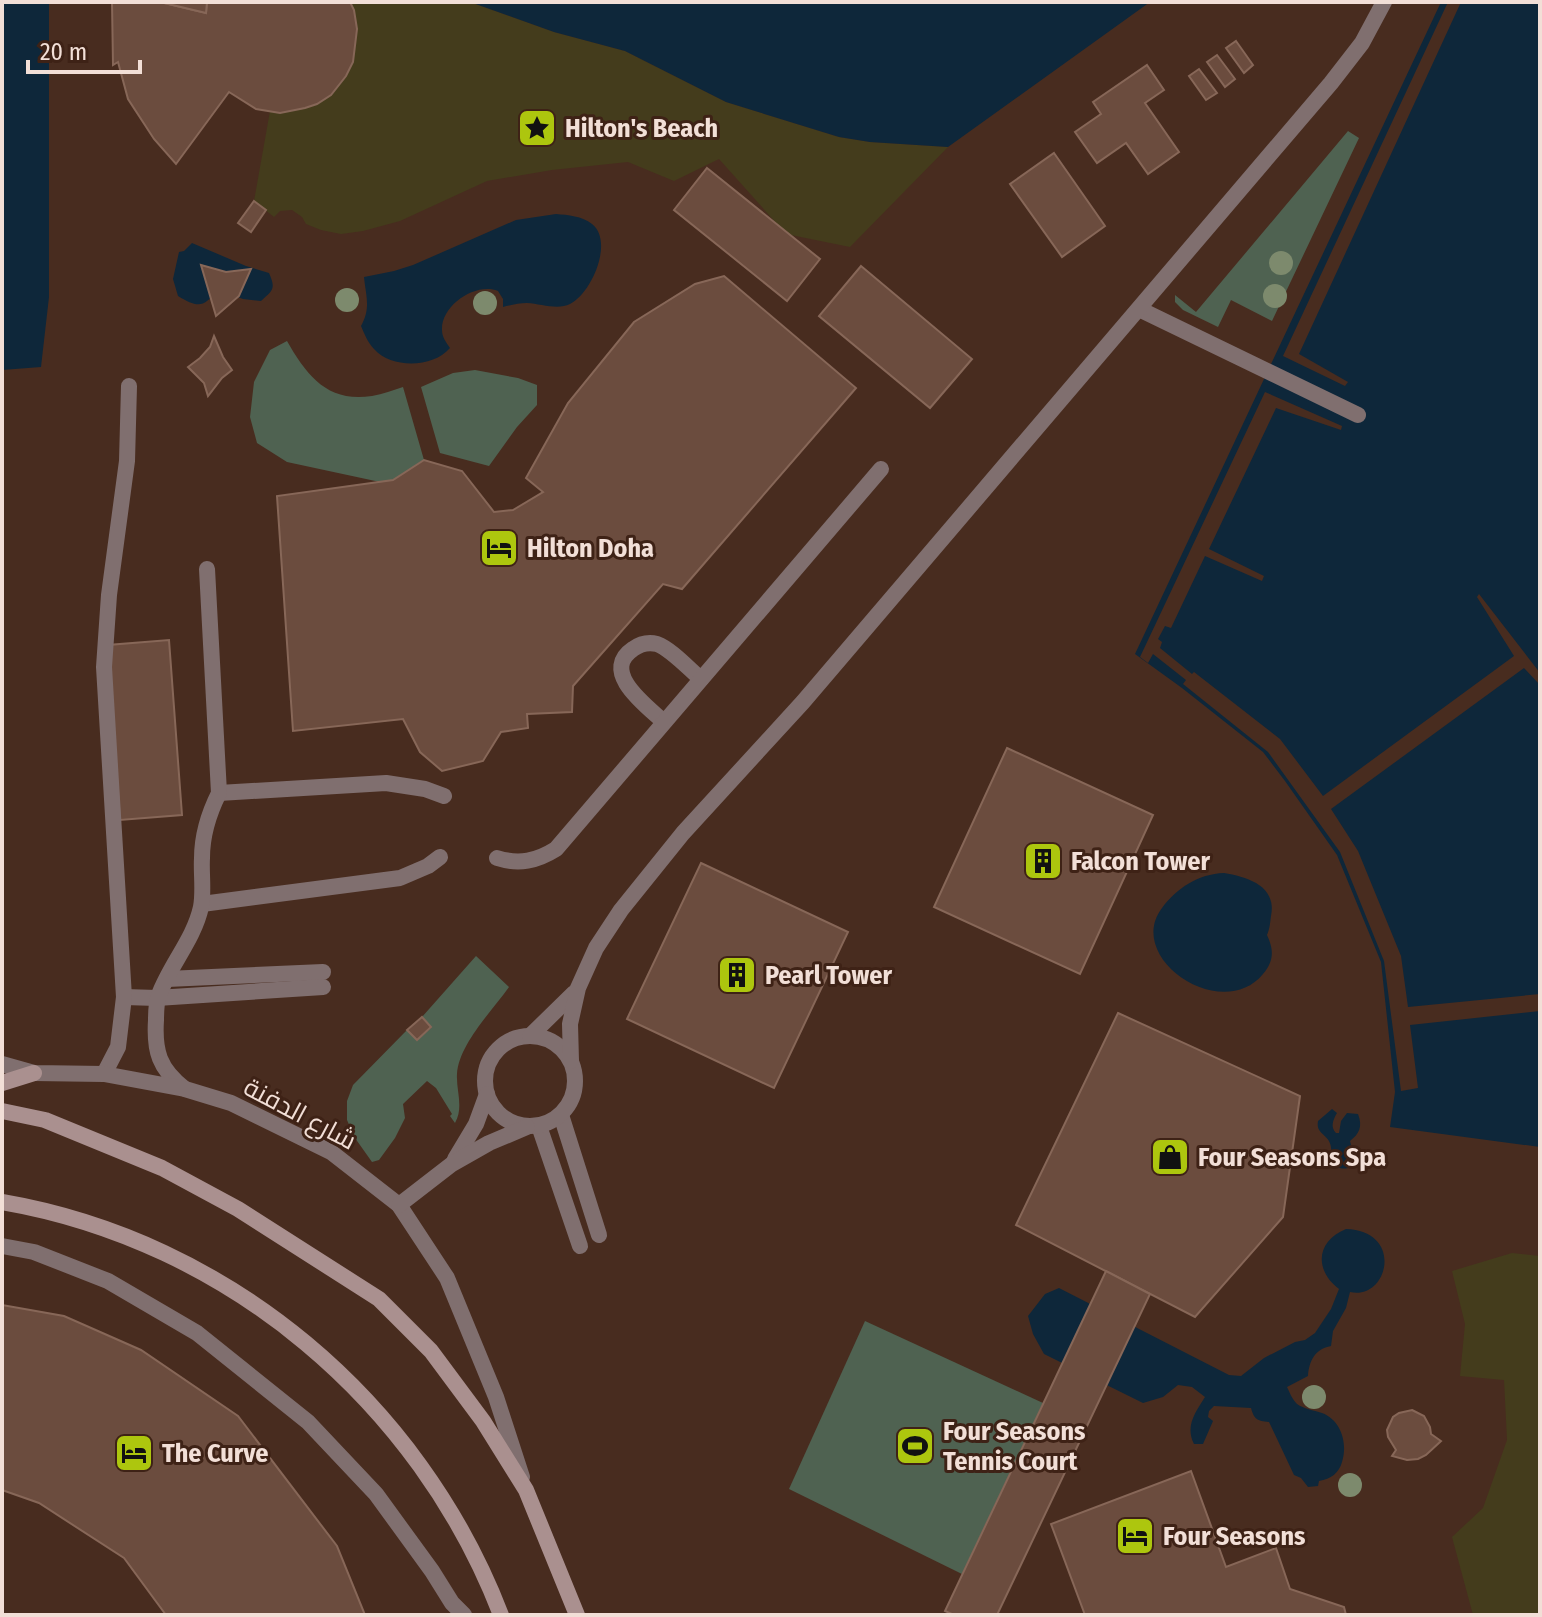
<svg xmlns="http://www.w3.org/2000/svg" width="1542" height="1617" viewBox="0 0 1542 1617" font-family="'Fira Sans Condensed',Cairo,sans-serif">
<rect width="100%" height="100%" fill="#482c1f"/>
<g fill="#4f6251">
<polygon points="1348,131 1359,138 1272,321 1231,300 1218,327 1183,310 1175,302 1175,295 1196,312"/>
<path d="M 287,341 C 307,376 328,403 372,396 C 383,394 393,390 403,387 L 424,460 L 393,480 L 380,482 L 287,462 L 257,443 L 250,417 L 254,382 L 270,350 Z"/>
<polygon points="475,370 518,378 537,385 537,405 517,427 489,466 440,453 421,387 453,373"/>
<path d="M 476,956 L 509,987 C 492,1011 459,1044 457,1074 C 456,1091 464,1107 455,1123 L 450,1116 L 452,1114 L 436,1088 L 427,1081 L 403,1104 L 405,1118 L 395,1138 L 379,1160 L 372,1162 L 355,1138 L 347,1120 L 347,1101 L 353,1085 L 407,1030 L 417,1040 L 431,1028 L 422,1017 Z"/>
<polygon points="865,1321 1043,1403 962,1574 789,1489"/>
</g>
<g fill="#443c1c">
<polygon points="350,2 470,2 554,32 625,51 726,102 839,137 870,142 948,147 850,247 786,234 719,159 674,181 628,162 552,170 487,181 400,221 363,231 341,234 321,230 306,224 302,217 292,210 280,211 274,217 254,201 270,111 331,95 346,76 353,62 357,29 354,10"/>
<polygon points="1512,1253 1540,1256 1540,1615 1473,1615 1452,1537 1483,1508 1507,1440 1504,1380 1460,1376 1465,1324 1452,1271"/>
</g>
<g fill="#0e273a">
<polygon points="2,2 49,2 49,297 41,367 2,370"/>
<polygon points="470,2 1150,2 948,147 870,142 839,137 726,102 625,51 554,32"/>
<polygon points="1441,2 1540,2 1540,1147 1390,1127 1395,1092 1381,962 1337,855 1285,781 1263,752 1182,688 1135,654"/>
<path d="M 556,214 C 568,215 582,216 592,224 C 614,241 592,293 570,304 C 558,310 541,304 527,303 C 519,303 511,305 503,307 L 503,299 L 498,291 C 476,282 441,305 442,330 C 442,337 446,342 450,348 C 433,368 392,369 374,349 C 368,343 364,333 361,326 C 371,308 366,297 364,277 L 394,271 L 413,265 L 516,220 Z"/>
<path d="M 192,243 L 246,266 L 269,273 C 276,289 273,290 261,301 L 243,299 L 218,289 C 204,308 198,308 178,296 L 173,279 L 179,252 L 184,251 Z"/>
<path d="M 1224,873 C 1248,877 1277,886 1271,916 C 1270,923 1270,928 1267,935 C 1274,950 1274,961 1263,974 C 1222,1024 1124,958 1162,908 C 1177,888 1198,874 1224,873 Z"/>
<path d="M 1332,1109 L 1337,1113 C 1333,1120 1330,1127 1336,1133 L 1339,1133 L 1341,1121 L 1347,1113 L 1358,1114 C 1363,1127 1359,1134 1350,1141 L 1351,1145 L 1354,1146 C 1362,1169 1341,1177 1327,1158 L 1331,1155 C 1334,1133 1315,1137 1318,1121 Z"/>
<path d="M 1346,1229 C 1405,1231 1388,1301 1350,1292 L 1346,1308 L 1333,1331 L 1331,1346 C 1315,1349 1309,1361 1308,1376 L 1287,1387 C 1290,1393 1292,1399 1297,1404 C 1304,1409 1313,1410 1322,1413 C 1341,1420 1348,1443 1342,1462 C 1339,1473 1331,1479 1319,1481 L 1318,1486 L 1308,1487 L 1301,1478 L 1294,1475 L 1269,1422 C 1257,1421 1254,1419 1251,1408 L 1214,1406 L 1209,1411 L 1208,1417 L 1213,1421 L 1203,1444 L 1194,1444 C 1185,1426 1195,1413 1205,1397 L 1192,1387 L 1178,1385 L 1163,1397 L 1143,1403 L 1044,1354 L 1033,1334 L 1028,1316 L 1045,1294 L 1059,1288 L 1229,1375 L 1241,1376 L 1264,1358 L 1295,1342 L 1305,1340 L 1315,1333 L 1331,1309 L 1339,1289 C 1314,1270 1316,1241 1346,1229 Z"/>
</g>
<g fill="#482c1f">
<polygon points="1448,2 1461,2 1299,354 1348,382 1345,386 1283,356"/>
<polygon points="1265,392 1342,426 1341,430 1276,408 1209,549 1264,576 1262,581 1205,556 1171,628 1165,626 1158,639 1162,642 1160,648 1192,674 1194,672 1280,739 1323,796 1514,656 1477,597 1479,594 1540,673 1540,685 1524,668 1331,809 1358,851 1401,956 1408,1007 1540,994 1540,1011 1410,1025 1418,1088 1401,1091 1384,961 1340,852 1268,752 1183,684 1186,680 1153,654 1148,663 1140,657"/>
</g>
<g fill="#6b4c3e" stroke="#876758" stroke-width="2">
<polygon points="112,2 160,2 206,13 207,2 350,2 354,10 357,29 353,62 346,76 331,95 317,104 305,108 280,113 256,109 229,92 176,164 154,139 128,99 118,62 113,65"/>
<polygon points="160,2 207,2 206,13"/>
<polygon points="1236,41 1253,65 1244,73 1226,48"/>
<polygon points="1217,55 1235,79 1225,87 1207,62"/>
<polygon points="1147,65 1164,90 1145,103 1179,152 1148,174 1126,143 1097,163 1075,132 1101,114 1093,102"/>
<polygon points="1199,69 1217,93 1206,100 1189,76"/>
<polygon points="1054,153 1105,226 1062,257 1010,184"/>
<polygon points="707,168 820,259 787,301 674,210"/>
<polygon points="254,201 266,210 251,232 238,223"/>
<polygon points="201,265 226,272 251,269 239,296 216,316"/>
<polygon points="861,266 972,359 930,408 819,316"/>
<polygon points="724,276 856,388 682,589 663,584 573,686 572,712 527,714 528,728 501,732 483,761 442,771 420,752 403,719 293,731 277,496 393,480 424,460 462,471 494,512 513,510 543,492 526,478 568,403 634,322 695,284"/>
<polygon points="214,336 223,357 232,370 222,378 208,396 204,383 188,367 200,358 210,347"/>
<polygon points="169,640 182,815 120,820 108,645"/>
<polygon points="1007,748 1153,815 1080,974 934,907"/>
<polygon points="701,863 848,932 774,1088 627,1019"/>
<polygon points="1118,1013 1300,1096 1283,1217 1195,1317 1016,1225"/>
<polygon points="422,1017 431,1027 417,1040 407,1030"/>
<polygon points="1106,1271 1150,1294 997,1615 954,1615 945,1611"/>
<polygon points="2,1305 64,1316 141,1350 238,1416 337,1546 365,1615 166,1615 124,1558 39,1503 2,1490"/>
<polygon points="1412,1410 1424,1416 1430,1427 1431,1434 1441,1441 1426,1455 1418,1459 1407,1460 1392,1456 1396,1450 1388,1437 1387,1430 1393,1417 1399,1413"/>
<polygon points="1191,1471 1226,1567 1276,1548 1290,1589 1344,1607 1346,1615 1085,1615 1051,1524"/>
</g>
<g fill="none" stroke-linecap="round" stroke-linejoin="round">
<g stroke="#806f6f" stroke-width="16">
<polyline points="1139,309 1358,415"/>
<path d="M 664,722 C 648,707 599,672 633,649 C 640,644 649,642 657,644 C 671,649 690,670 701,679"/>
<polyline points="219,793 386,783 425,789 444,796"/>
<path d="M 497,858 C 519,865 537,861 556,849 L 881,469"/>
<polyline points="202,904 400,878 428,866 440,857"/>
<polyline points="167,979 323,972"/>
<polyline points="124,997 157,998 323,987"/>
<polyline points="104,1074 118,1047 124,997 104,667 109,595 127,461 129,386"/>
<path d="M 185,1089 C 159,1069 154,1051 156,1020 C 156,1012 156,1003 159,995 C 170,965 194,939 201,907 C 204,891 201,873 202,858 C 202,834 209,813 219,793 L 207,569"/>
<polyline points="561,1115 599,1235"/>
<polyline points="539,1126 580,1246"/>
<polyline points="2,1246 34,1252 108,1281 197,1333 308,1422 376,1494 432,1571 452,1603 464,1615"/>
</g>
<g stroke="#806f6f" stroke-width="16">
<circle cx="530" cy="1081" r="45"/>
<polyline points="530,1036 574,993"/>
<polyline points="571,1061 570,1024 578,988 596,948 621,910 683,833 803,702 1331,83 1362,43 1384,2"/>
<polyline points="2,1064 34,1073 104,1074 185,1089 231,1103 331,1152 399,1205 447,1278 496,1397 522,1477"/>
<polyline points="455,1159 476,1124 487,1094"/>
<polyline points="399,1205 452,1164 489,1143 527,1127"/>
</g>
<g stroke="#aa908f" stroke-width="16">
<polyline points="2,1083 34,1073"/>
<polyline points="2,1111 45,1120 162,1168 238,1209 379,1299 431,1351 483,1421 526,1490 577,1615"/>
<path d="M 2,1202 C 229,1241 419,1402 501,1615"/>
</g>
</g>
<g fill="#7d8a6d">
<circle cx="1281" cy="263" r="12"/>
<circle cx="1275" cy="296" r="12"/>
<circle cx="347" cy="300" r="12"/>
<circle cx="485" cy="303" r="12"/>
<circle cx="1314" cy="1397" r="12"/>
<circle cx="1350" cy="1485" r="12"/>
</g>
<defs>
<symbol id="sight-square" viewBox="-11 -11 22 22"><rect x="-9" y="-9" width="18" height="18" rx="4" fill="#adc60e" stroke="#3e2216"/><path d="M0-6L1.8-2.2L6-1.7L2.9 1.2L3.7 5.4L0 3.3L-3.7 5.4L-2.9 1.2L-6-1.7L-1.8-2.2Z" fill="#111"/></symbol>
<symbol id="hotel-square" viewBox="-11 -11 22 22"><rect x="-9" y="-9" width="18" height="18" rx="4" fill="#adc60e" stroke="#3e2216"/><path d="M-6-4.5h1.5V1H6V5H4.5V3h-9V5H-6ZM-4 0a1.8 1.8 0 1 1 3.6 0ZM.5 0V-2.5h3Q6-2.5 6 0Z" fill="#111"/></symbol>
<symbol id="building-square" viewBox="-11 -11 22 22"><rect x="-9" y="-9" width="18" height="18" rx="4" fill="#adc60e" stroke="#3e2216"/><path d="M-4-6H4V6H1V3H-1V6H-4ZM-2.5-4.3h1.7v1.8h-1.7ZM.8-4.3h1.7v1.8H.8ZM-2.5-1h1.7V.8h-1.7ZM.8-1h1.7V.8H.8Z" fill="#111"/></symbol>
<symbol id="shop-square" viewBox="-11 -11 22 22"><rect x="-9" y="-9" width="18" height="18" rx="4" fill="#adc60e" stroke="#3e2216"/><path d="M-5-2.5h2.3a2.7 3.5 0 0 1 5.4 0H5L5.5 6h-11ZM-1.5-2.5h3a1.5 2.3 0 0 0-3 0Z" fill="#111"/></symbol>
<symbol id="stadium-square" viewBox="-11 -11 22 22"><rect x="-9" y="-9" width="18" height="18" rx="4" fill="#adc60e" stroke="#3e2216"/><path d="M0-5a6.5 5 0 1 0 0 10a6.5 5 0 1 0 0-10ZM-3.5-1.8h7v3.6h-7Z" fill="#111"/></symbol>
</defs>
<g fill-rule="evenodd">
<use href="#sight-square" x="515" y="106" width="44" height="44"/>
<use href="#hotel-square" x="477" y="526" width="44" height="44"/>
<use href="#building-square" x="1021" y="839" width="44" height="44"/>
<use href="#building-square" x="715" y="953" width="44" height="44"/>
<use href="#shop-square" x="1148" y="1135" width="44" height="44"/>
<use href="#stadium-square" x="893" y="1424" width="44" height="44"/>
<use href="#hotel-square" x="112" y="1431" width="44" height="44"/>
<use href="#hotel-square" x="1113" y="1514" width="44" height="44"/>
</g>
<g text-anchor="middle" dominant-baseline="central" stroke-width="6" stroke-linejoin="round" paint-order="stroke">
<g font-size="26" font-weight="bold" fill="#f2dfd7" stroke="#3e2216" text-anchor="start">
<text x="565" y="128">Hilton's Beach</text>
<text x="527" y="548">Hilton Doha</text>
<text x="1071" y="861">Falcon Tower</text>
<text x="765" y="975">Pearl Tower</text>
<text x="1198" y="1157">Four Seasons Spa</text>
<text x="943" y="1431">Four Seasons<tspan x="943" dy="30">Tennis Court</tspan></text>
<text x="162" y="1453">The Curve</text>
<text x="1163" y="1536">Four Seasons</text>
</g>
<g font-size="26" fill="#f2dfd7" stroke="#3e2216">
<text transform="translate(300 1114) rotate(28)">شارع الدفنة</text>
</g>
</g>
<rect width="1542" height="1617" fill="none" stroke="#f2dfd7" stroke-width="8"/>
<path d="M28 60v12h112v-12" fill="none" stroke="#f2dfd7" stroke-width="4"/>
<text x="40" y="60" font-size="24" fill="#f2dfd7" stroke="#3e2216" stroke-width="6" paint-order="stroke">20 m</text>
</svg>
